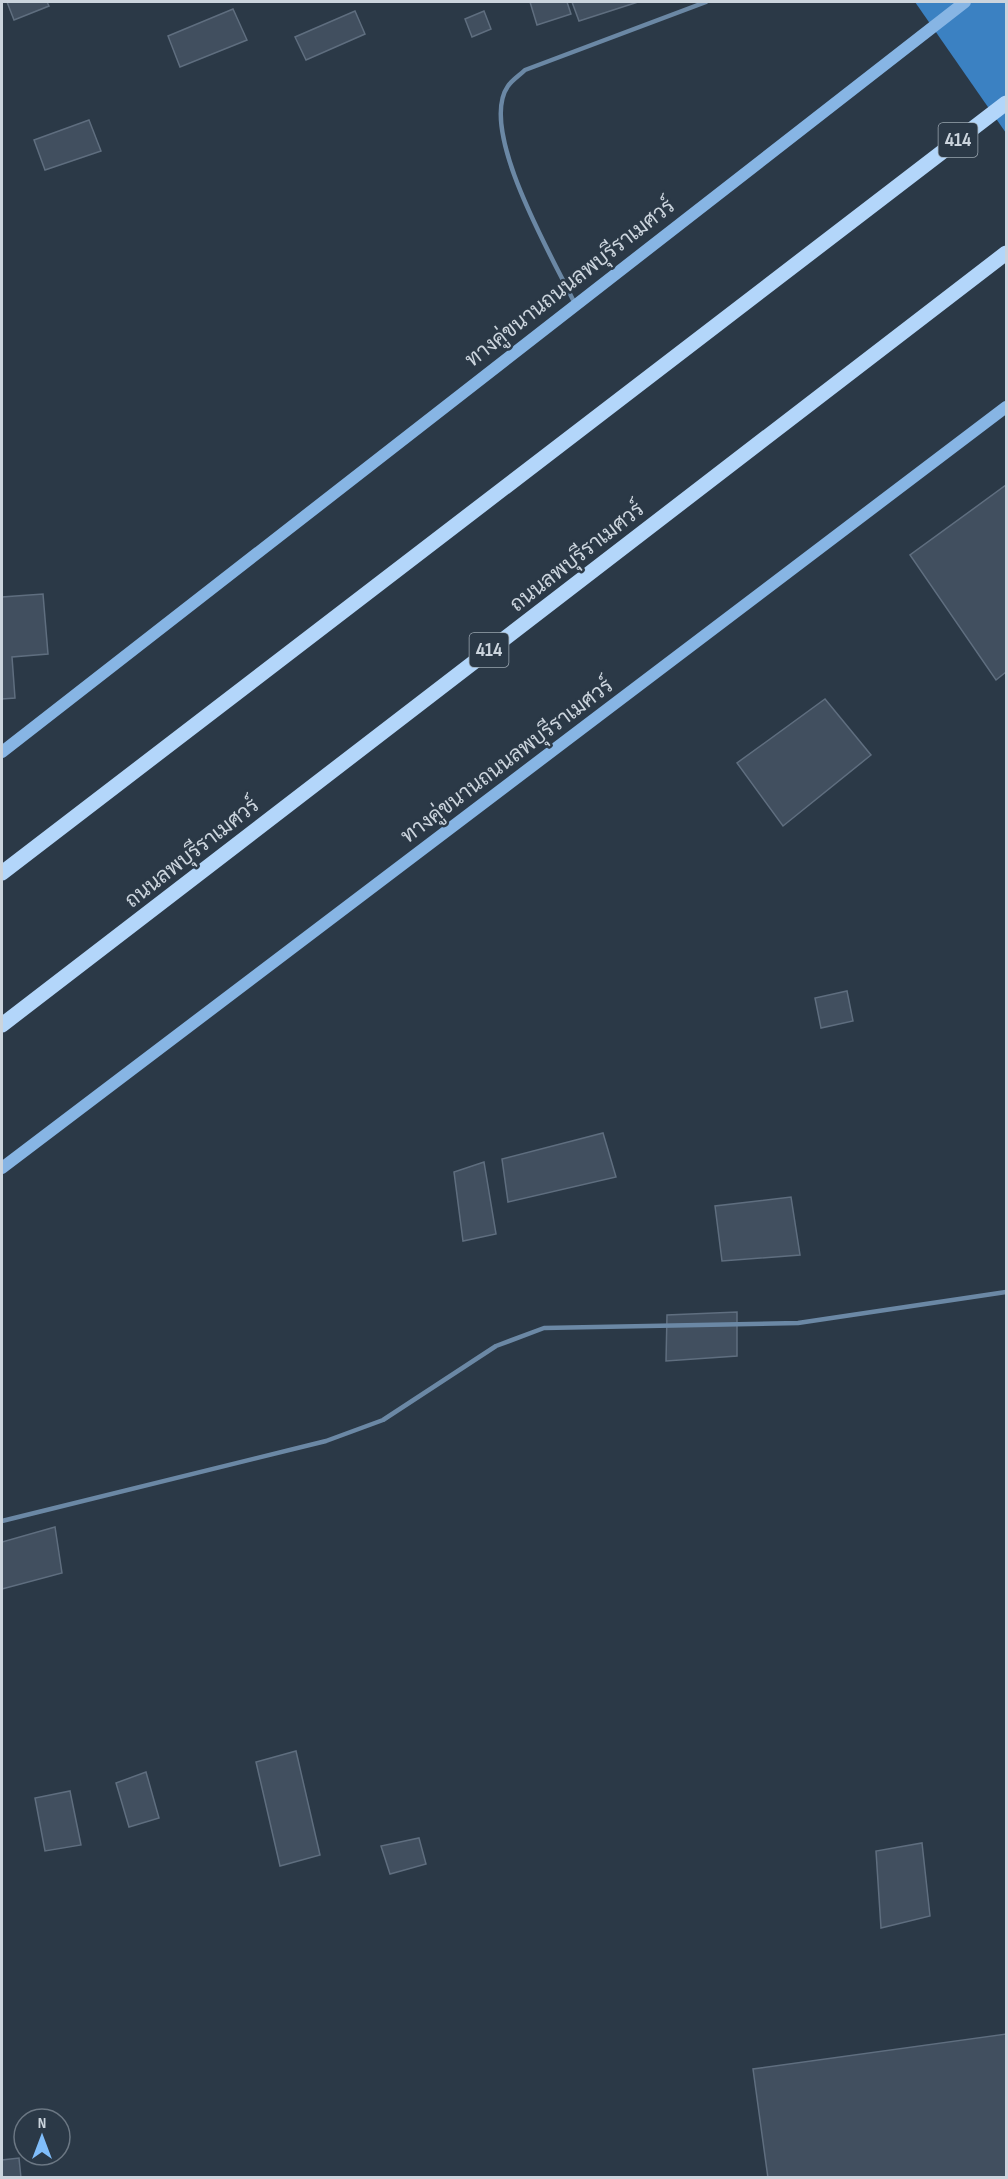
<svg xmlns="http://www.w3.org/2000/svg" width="1008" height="2179" viewBox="0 0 1008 2179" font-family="'Sofia Sans Condensed',Sarabun,sans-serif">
<rect width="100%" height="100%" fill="#2b3947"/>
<polygon fill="#3b81c2" points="915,2 1006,2 1006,133"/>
<g fill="#414f5f" stroke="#5f6e7f" stroke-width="1.5">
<polygon points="7,2 47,2 49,6 14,20"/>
<polygon points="530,2 567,2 571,14 537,25"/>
<polygon points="572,2 638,2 579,21"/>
<polygon points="233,9 247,40 180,67 168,36"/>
<polygon points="355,11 365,34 306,60 295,37"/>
<polygon points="484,11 491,29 472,37 465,19"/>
<polygon points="89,120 101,151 45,170 34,140"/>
<polygon points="1006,485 1006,672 996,680 910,555"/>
<polygon points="43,594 48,654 12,657 15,698 2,699 2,597"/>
<polygon points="825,699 871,755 783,826 737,763"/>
<polygon points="847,991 853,1021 821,1028 815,998"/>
<polygon points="603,1133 616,1177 508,1202 502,1159"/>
<polygon points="484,1162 496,1234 463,1241 454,1172"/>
<polygon points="791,1197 800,1255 722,1261 715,1206"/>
<polygon points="737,1312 737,1356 666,1361 667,1315"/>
<polygon points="55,1527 62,1573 2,1589 2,1542"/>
<polygon points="296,1751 320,1855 280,1866 256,1762"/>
<polygon points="146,1772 159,1818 129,1827 116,1783"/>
<polygon points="70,1791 81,1845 45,1851 35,1798"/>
<polygon points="419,1838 426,1864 390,1874 381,1846"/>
<polygon points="922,1843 930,1916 881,1928 876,1851"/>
<polygon points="1006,2034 1006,2178 768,2178 753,2069"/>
<polygon points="19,2158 21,2178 2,2178 2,2160"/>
</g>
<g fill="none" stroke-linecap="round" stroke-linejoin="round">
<g stroke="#6b88a5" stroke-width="4.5">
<path d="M 575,304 C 554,260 477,130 508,86 C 512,80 520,75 525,70 L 706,2"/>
<polyline points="2,1521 326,1441 383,1420 496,1346 544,1328 798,1323 1006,1292"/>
</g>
<g stroke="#87b5e4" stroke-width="12">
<polyline points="2,752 965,2"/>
<polyline points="2,1168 1006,407"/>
</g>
<g stroke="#b3d6fa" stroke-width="15">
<polyline points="2,873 1006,103"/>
<polyline points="2,1025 1006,253"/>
</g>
</g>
<g text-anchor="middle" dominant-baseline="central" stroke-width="5" stroke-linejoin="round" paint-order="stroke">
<g fill="#2b3947" stroke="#9ba6b0" stroke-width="1.5">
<rect x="938.5" y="123" width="39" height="34" rx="4.5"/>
<rect x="469.5" y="633" width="39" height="34" rx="4.5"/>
</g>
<g font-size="20" font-weight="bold" fill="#cbd4dd">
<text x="958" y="140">414</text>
<text x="489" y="650">414</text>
</g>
<g font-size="21" fill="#cbd4dd" stroke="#2b3947">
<text transform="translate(570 283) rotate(-38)">ทางคู่ขนานถนนลพบุรีราเมศวร์</text>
<text transform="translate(577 557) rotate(-38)">ถนนลพบุรีราเมศวร์</text>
<text transform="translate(507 761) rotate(-37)">ทางคู่ขนานถนนลพบุรีราเมศวร์</text>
<text transform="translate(192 853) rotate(-38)">ถนนลพบุรีราเมศวร์</text>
</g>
</g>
<rect width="1008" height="2179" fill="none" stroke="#cbd4dd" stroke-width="6"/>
<g transform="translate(42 2137)"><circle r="28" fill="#2b3947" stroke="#6b7783" stroke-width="1.5"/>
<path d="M0-4.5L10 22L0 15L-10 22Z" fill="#80bdfa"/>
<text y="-9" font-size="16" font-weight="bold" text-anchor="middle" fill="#cbd4dd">N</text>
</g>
</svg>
